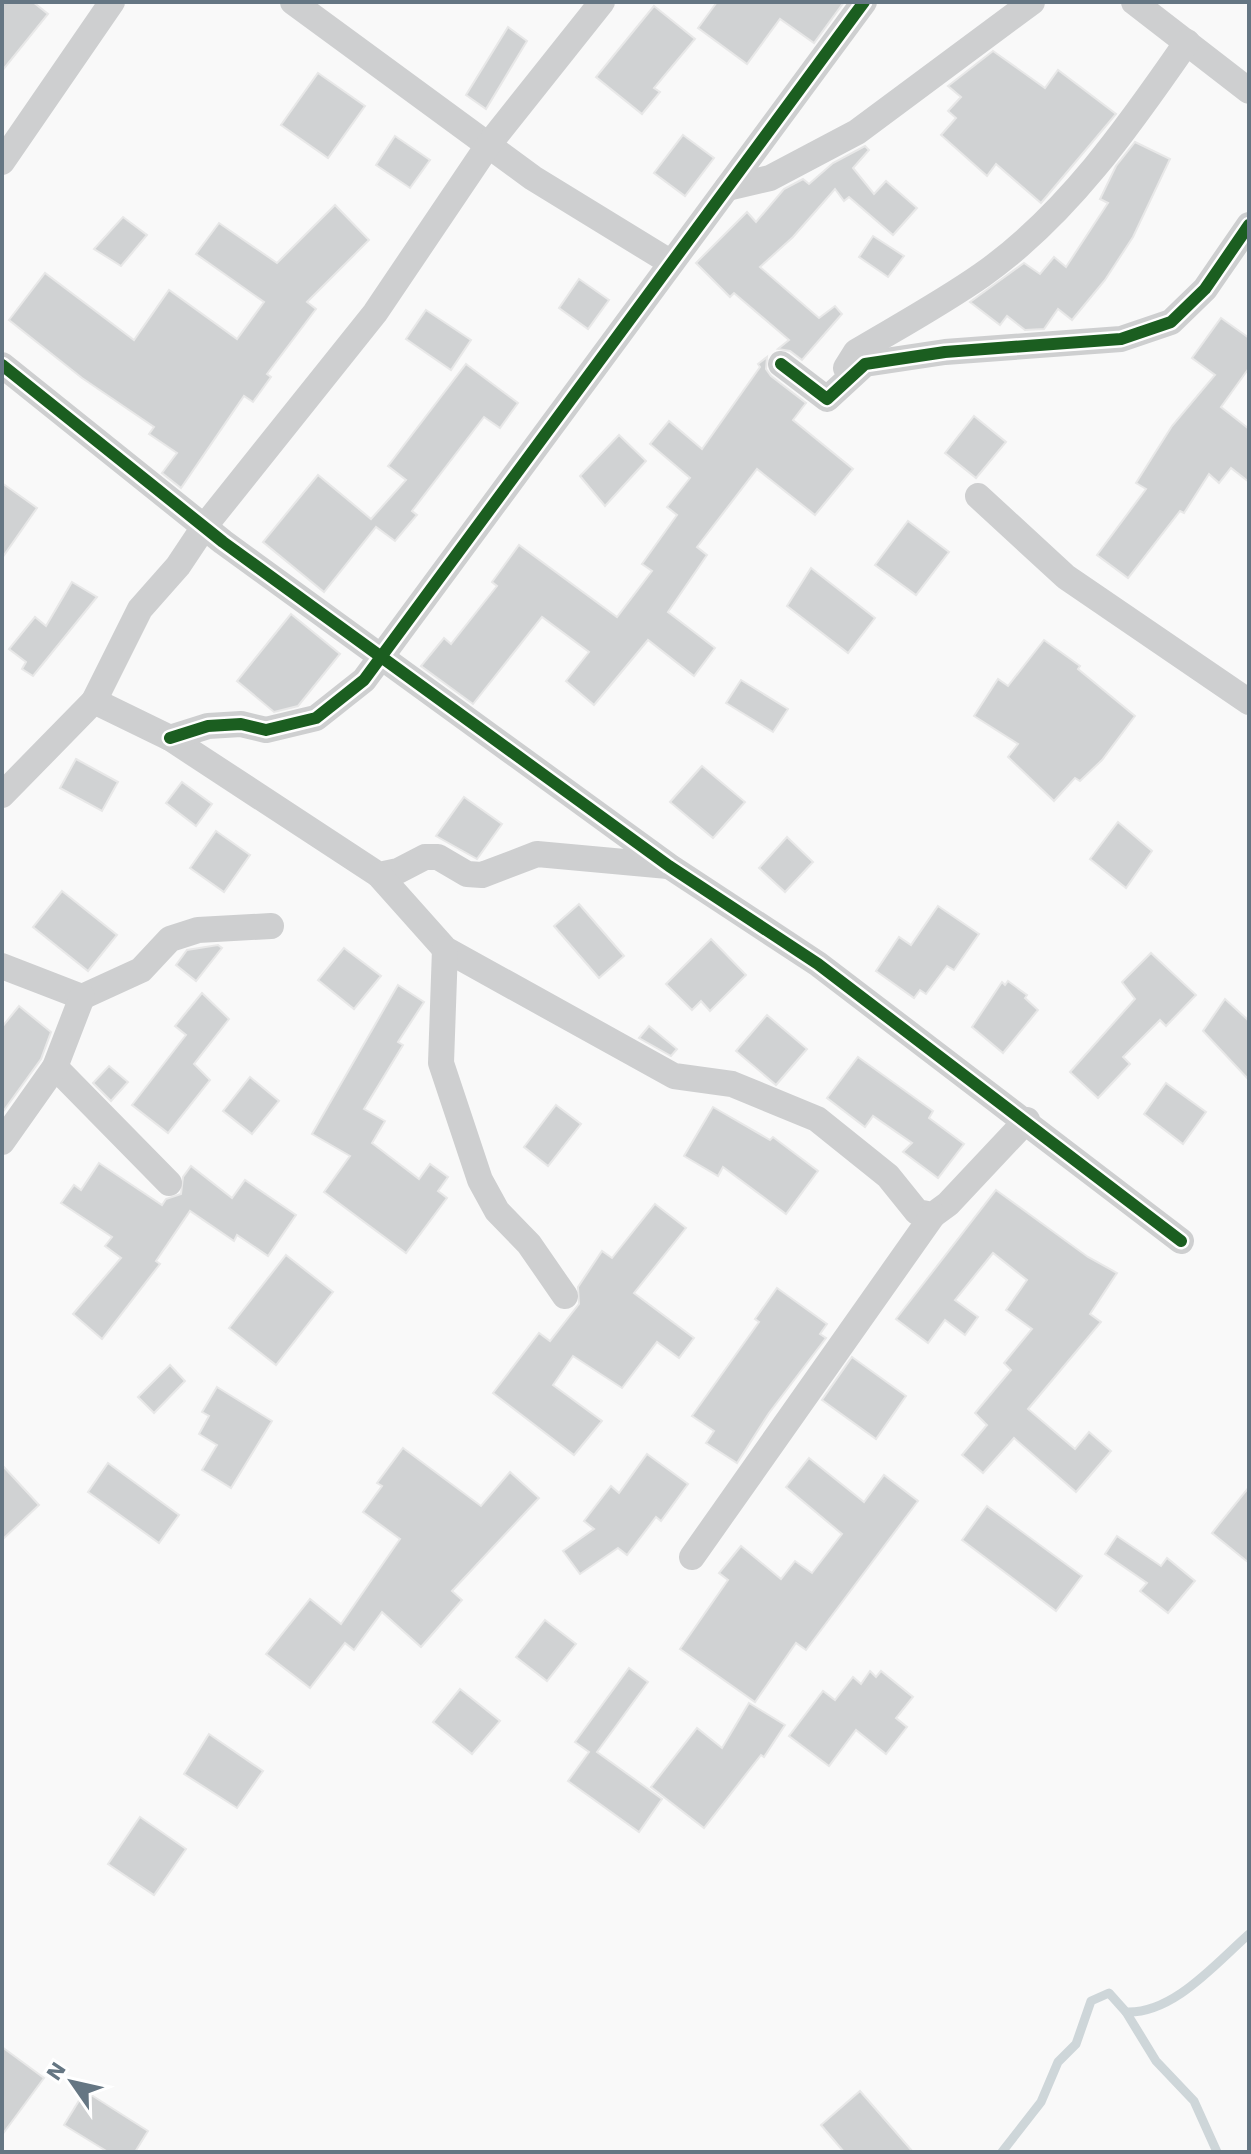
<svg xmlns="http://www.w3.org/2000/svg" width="1251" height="2154" viewBox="0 0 1251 2154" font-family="'Work Sans',sans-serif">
<rect width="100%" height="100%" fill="#f9f9f9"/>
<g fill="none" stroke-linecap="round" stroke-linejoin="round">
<g stroke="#ced6d9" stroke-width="9">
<polyline points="1126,2012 1156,2061 1194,2101 1217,2152"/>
<path d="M 1002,2152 L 1041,2102 L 1058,2062 L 1076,2044 L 1091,2001 L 1109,1993 L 1126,2012 C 1173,2014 1215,1964 1249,1934"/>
</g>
</g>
<g fill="#d0d2d3" stroke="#e8e8e8" stroke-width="2">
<polygon points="2,2 33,2 48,14 2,71"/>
<polygon points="717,2 844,2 814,43 780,19 747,64 698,28"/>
<polygon points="654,6 695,39 654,88 660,92 642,114 596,77"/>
<polygon points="508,27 527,41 486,109 466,95"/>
<polygon points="993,51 1045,88 1058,70 1116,114 1041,203 996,164 987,176 941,135 956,118 948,111 961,97 948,86"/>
<polygon points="318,73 365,106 328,158 281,125"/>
<polygon points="683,135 714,158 685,196 654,173"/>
<polygon points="395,136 430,160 410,188 376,165"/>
<polygon points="1135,142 1170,159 1133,237 1105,280 1072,320 1058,309 1044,329 1025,330 1007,316 1000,325 970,302 1024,263 1040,274 1054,257 1066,267 1108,203 1100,199 1116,166"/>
<polygon points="865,146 869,150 853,168 874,194 886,181 917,208 893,235 849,197 844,201 835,189 793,237 760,267 819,318 835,306 842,314 802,360 790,351 778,349 789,340 734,293 730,297 696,263 747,212 756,222 784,189 803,179 809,184 833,163"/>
<polygon points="335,205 369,240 307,302 316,309 267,374 271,377 253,402 244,396 181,488 162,473 177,453 149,434 154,427 82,378 9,320 45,273 134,340 169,290 237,339 264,302 196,254 219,223 277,263"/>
<polygon points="123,217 147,235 121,266 94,249"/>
<polygon points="873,236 904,256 888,277 859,257"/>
<polygon points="579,279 609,300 588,329 559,308"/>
<polygon points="426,310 471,340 451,370 406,339"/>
<polygon points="1221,318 1249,338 1249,368 1221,407 1249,429 1249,482 1231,468 1219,483 1209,474 1184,513 1180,511 1128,578 1097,555 1146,489 1136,483 1172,426 1215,375 1192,358"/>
<polygon points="767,357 766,369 771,376 806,403 793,420 853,469 815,515 757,469 697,547 707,555 668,612 715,648 694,676 648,640 594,705 566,681 589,652 542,617 473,704 421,666 444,638 451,644 497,586 492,582 519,545 617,617 652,571 642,564 677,515 667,507 690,478 650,444 669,421 702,449 760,367 758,364"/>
<polygon points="466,364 518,403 500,428 484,417 412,511 417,515 395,541 376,527 324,592 263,542 318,475 371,519 406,480 388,466"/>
<polygon points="974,416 1006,442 976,478 945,453"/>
<polygon points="619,435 646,461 605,506 580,476"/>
<polygon points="2,483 37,508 2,558"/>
<polygon points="908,521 949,552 916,595 875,565"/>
<polygon points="811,568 875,618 848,653 787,606"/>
<polygon points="72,582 97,597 33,676 22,669 26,662 9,649 35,617 46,626"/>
<polygon points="291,614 340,654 298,706 274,712 237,681"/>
<polygon points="1044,640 1080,666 1078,669 1135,716 1102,760 1080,781 1075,778 1054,801 1008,757 1018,744 974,716 998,679 1008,686"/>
<polygon points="741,680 788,709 773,732 726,703"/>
<polygon points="76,759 118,782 102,811 60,788"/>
<polygon points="702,766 745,802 713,838 670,802"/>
<polygon points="182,782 212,804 196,826 166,803"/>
<polygon points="464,797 502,824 477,859 436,836"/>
<polygon points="1118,822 1152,851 1126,888 1090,859"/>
<polygon points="216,831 250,855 224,892 190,868"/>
<polygon points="787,837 813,862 785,892 759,868"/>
<polygon points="62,891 117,935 88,971 33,927"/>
<polygon points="579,904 624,956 599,978 554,926"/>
<polygon points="938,906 979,934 954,970 947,966 926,994 920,990 914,998 876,971 899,937 911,945"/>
<polygon points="711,939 746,975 710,1011 701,1001 692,1010 666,984"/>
<polygon points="218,945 222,948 196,981 176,965 187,950"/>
<polygon points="344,948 381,976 354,1009 318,980"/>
<polygon points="1151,953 1196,995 1166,1026 1160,1020 1123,1057 1130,1064 1098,1098 1070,1072 1135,999 1122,982"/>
<polygon points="1008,981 1027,995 1025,998 1038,1010 1003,1053 972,1027 1002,982 1005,985"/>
<polygon points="398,985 424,1002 398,1042 403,1045 364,1109 385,1121 372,1143 419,1179 430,1164 448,1177 438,1191 447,1198 406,1253 324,1192 350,1156 312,1134"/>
<polygon points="202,993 229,1019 194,1064 210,1080 168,1133 132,1105 186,1035 175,1026"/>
<polygon points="1225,999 1249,1021 1249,1080 1203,1031"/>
<polygon points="19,1006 51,1032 41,1059 2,1113 2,1027"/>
<polygon points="767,1015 807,1049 776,1085 736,1051"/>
<polygon points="649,1026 677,1049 671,1056 639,1038"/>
<polygon points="858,1057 933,1111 929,1118 964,1144 938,1178 903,1152 912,1143 873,1116 865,1127 827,1098"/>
<polygon points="109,1066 128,1082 111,1101 93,1083"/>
<polygon points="250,1077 279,1101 252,1134 223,1111"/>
<polygon points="1166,1083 1206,1112 1183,1144 1144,1114"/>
<polygon points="556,1105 581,1124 548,1166 524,1147"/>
<polygon points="713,1107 770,1140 773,1137 818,1171 786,1214 723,1167 718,1176 684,1156"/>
<polygon points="99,1163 162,1205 166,1199 181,1194 183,1177 191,1166 232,1198 245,1180 296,1215 268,1256 237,1235 234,1241 190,1211 156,1261 160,1264 102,1339 73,1314 121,1258 105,1246 112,1237 61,1203 74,1185 81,1190"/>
<polygon points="996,1190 1088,1257 1117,1273 1090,1314 1101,1322 1028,1409 1075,1449 1089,1432 1111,1451 1076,1492 1014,1438 983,1473 962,1455 987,1425 975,1413 1011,1370 1004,1363 1032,1329 1006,1310 1027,1280 993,1253 955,1300 978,1317 965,1335 945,1320 928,1343 896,1319"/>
<polygon points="655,1204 686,1228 634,1293 694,1338 679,1358 657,1342 622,1388 573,1356 553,1385 602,1421 574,1455 493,1393 539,1333 550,1341 579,1304 578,1287 602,1251 612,1258"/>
<polygon points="286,1255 333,1292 276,1365 229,1328"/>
<polygon points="777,1288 827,1324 820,1334 826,1338 769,1413 737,1463 706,1443 714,1431 692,1416 759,1322 755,1319"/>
<polygon points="852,1357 906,1396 876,1439 822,1400"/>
<polygon points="170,1365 185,1381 154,1413 138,1397"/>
<polygon points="217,1387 272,1421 231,1488 202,1470 217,1445 199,1434 209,1416 202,1412"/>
<polygon points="403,1448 481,1506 510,1472 539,1498 452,1591 462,1600 421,1647 382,1612 354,1650 345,1643 310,1688 266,1654 310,1599 341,1624 400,1539 363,1512 382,1486 377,1483"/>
<polygon points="647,1454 688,1484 661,1521 656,1517 627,1555 618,1548 580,1574 563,1551 594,1529 584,1521 611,1486 619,1493"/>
<polygon points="809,1458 864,1502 884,1475 918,1501 806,1650 796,1643 755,1702 680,1649 728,1580 719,1573 741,1546 781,1579 795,1561 812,1573 842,1534 786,1487"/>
<polygon points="108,1463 179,1515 159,1543 88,1492"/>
<polygon points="2,1465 39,1505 2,1540"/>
<polygon points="1249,1487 1249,1563 1212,1533"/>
<polygon points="987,1506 1082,1576 1056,1611 962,1540"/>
<polygon points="1117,1536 1161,1566 1167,1558 1195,1581 1168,1613 1140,1591 1147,1583 1105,1554"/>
<polygon points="545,1620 576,1644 547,1681 516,1657"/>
<polygon points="629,1668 648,1682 597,1752 662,1799 639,1832 568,1781 589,1752 575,1742"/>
<polygon points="870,1671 876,1677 881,1671 913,1697 896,1718 907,1727 886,1754 856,1730 829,1766 789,1736 823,1691 835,1700 853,1677 861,1684"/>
<polygon points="460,1689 500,1721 472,1754 433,1722"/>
<polygon points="749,1703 785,1725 764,1757 761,1755 704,1828 651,1787 697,1728 722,1748"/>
<polygon points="209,1734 263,1771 237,1808 184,1774"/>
<polygon points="140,1817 186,1849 154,1895 108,1864"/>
<polygon points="2,2047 44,2078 2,2135"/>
<polygon points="85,2091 148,2131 135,2152 108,2152 64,2125"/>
<polygon points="860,2091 913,2152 844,2152 821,2125"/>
</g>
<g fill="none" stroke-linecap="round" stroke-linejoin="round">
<g stroke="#cecfd0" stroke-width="26">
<polyline points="293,2 533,178 670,262"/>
<polyline points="1134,2 1249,91"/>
<polyline points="2,162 112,2"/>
<polyline points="727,188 770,178 857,132 1032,2"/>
<polyline points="781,364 827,399 865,364 945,352 1121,339 1171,322 1205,289 1249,225"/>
<polyline points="2,365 223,542 669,866 818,964 1181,1241"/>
<path d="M 846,368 L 856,352 C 898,327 942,303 982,275 C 1067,215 1129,126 1187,42"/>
<polyline points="978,496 1066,577 1249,702"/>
<polyline points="94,701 170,738 379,875 398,871 425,857 438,857 467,874 482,875 537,854 668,866"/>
<polyline points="170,738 208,726 241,724 266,730 316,718 364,680 864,2"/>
<polyline points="2,795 94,701 140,609 178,566 204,527 375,313 489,144 602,2"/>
<polyline points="379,875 445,949 674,1076 732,1084 817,1119 888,1176 917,1212 933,1215 948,1204 1027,1120"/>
<polyline points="445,949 441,1063 480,1180 497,1211 529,1244 565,1296"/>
<polyline points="2,966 82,997 141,970 170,939 198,930 271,926"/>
<polyline points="55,1067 169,1183"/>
<polyline points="2,1142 55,1067 82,997"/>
<polyline points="692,1557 933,1215"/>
</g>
<defs>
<g id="cycleway">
<polyline points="781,364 827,399 865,364 945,352 1121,339 1171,322 1205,289 1249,225"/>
<polyline points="2,365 223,542 669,866 818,964 1181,1241"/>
<polyline points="170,738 208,726 241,724 266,730 316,718 364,680 864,2"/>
</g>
</defs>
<use href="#cycleway" stroke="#fff" stroke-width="17"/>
<use href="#cycleway" stroke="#1b5e20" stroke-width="12"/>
</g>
<rect width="1251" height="2154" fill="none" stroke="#657683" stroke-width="8"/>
<g transform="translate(72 2082) rotate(304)" stroke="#ffffff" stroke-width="6" paint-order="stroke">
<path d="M0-6L14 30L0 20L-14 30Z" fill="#657683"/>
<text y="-12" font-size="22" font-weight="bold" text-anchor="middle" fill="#657683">N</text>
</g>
</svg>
